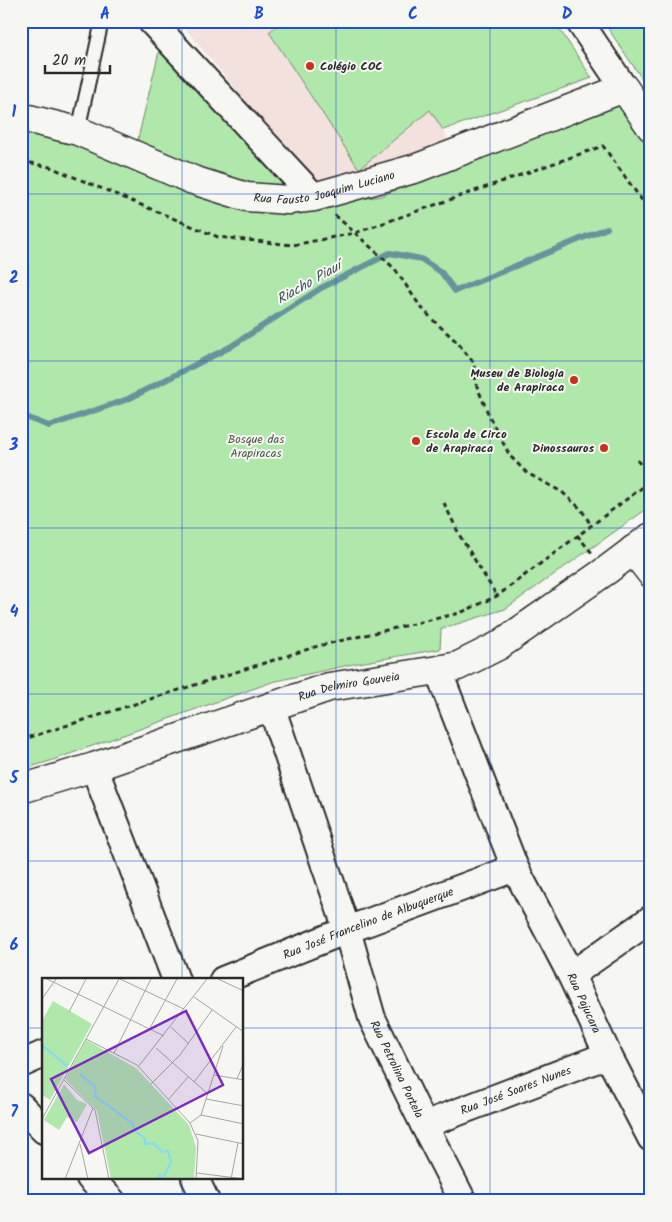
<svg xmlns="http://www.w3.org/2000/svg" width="672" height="1222" viewBox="0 0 672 1222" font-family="Kalam,sans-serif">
<rect width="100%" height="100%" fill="#f6f6f2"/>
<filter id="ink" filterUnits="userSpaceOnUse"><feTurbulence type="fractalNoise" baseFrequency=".02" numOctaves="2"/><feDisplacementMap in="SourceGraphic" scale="10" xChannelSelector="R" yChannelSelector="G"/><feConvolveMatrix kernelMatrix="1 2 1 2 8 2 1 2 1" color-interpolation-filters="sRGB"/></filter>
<g filter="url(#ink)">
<polygon fill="#f3e1de" points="179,21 376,21 456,153 323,194"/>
<g fill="#b0e8ab" stroke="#6e8a6b">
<polygon points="283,21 554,21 592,78 443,130 430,110 359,169 269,32"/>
<polygon points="603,21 651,21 651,92"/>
<polygon points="163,35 314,197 288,200 134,155"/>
<polygon points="621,97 651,141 651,506 505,609 441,629 440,649 353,664 272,682 50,761 21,770 21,129 72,141 272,212 381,196"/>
</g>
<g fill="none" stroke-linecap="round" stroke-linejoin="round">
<polyline stroke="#65959c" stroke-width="6" points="21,415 49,426 128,399 230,347 321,288 390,253 421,259 441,272 455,291 607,228"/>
<defs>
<polyline id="service" points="78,131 102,21"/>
<g id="minor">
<polyline points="151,21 314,197"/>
<polyline points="579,21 624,88"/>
<path id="s1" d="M 438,670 L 515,868 L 571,975 L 608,1055 L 651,1138"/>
<path id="s2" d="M 271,706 L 347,930 L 372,1018 L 424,1125 L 463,1201"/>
<polyline points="94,767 176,980"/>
<polyline points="571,975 651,919"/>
<path id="s3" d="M 223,980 L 347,930 L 515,868"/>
<polyline points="21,1064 44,1054"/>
<polyline points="21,1106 44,1130"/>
<path id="s4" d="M 424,1125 L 608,1055"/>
<polyline points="90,1178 112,1201"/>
<polyline points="195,1178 206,1201"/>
</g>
<g id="tertiary">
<path id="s5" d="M 21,117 L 78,131 L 193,180 L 247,197 L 288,200 L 314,197 L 417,168 L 624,88 L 651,127"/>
<polyline points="633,550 651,573"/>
<path id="s6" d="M 21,789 L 94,767 L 329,687 L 438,670 L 458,666 L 498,646 L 607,570 L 651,537"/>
</g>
</defs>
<use href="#service" stroke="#2b2b2b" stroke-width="16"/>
<use href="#minor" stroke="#2b2b2b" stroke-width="30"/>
<use href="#tertiary" stroke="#2b2b2b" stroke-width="31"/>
<g stroke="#2b2b2b" stroke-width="3" stroke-dasharray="5 4" stroke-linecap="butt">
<polyline points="21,161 50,167 218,237 293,245 355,233 603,146 651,213"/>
<polyline points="335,215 395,269 420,306 433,320 457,342 474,363 476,384 490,418 510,456 527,473 562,492 581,509 591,525"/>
<polyline points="637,460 651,478"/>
<polyline points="643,467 651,461"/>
<polyline points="444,503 460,536 497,596"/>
<polyline points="577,535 592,553"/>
<polyline points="21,740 318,646 460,613 497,596 651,481"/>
</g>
<use href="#service" stroke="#f6f6f2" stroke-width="12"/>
<use href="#minor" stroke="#f6f6f2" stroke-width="26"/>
<use href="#tertiary" stroke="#f6f6f2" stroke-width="28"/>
</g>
</g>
<path fill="none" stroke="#1d4ed8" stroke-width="1" stroke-opacity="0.55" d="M 182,21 L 182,980M 336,21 L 336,1201M 490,21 L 490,1201M 21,194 L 651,194M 21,361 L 651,361M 21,528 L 651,528M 21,694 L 651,694M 21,861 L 651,861M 21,1028 L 44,1028M 242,1028 L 651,1028M 182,1178 L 182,1201"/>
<g fill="#c8321e" stroke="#f6f6f2" stroke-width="2">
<circle cx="310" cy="66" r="5"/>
<circle cx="574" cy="380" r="5"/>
<circle cx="416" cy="441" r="5"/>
<circle cx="604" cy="448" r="5"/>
</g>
<g text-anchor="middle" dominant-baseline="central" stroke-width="4" stroke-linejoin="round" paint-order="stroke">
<g font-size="12" font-weight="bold" fill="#2b2b2b" stroke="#f6f6f2" text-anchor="start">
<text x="320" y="66">Colégio COC</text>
<text x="564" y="373" text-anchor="end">Museu de Biologia<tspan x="564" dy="14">de Arapiraca</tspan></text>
<text x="426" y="434">Escola de Circo<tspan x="426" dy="14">de Arapiraca</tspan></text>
<text x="594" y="448" text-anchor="end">Dinossauros</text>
</g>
<g font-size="12" fill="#2b2b2b" stroke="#f6f6f2">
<text stroke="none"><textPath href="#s5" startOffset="319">Rua Fausto Joaquim Luciano</textPath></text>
<text stroke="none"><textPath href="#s6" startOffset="344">Rua Delmiro Gouveia</textPath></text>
<text stroke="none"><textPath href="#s3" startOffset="156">Rua José Francelino de Albuquerque</textPath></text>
<text stroke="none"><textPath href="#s1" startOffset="364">Rua Pajucara</textPath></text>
<text stroke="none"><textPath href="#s2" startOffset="385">Rua Petrolina Portela</textPath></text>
<text stroke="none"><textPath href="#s4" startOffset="98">Rua José Soares Nunes</textPath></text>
</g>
<g font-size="12" fill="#4c5a4b" stroke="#f6f6f2">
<text x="256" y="439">Bosque das<tspan x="256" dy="14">Arapiracas</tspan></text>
</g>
<g font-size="14" font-style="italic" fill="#43575a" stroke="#f6f6f2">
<text transform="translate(309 283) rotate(-30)">Riacho Piauí</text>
</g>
</g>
<g transform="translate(42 978)">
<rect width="201" height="201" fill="#f6f6f2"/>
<path d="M 11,23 L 50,46 L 8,122 L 0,117 L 0,43 ZM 44,62 L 94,90 L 147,147 L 154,169 L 152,201 L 69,201 L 55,133 L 23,101 ZM 22,106 L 35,122 L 45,126 L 35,144 L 25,139 L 17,152 L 2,142 Z" fill="#b0e8ab"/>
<path fill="none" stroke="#8cdce8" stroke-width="2.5" d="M 0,67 L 25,88M 38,96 L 53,109 L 53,118 L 91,146 L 92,152 L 103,161 L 103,166 L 111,165 L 121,174 L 126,173 L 129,184 L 122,198 L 117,197 L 117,201"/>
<path fill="none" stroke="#a5a5a2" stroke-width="1" d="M 5,1 L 122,58M 78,1 L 142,31M 176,1 L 202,13M 152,19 L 202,54M 0,21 L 14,1M 27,34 L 44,1M 129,49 L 147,66M 108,50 L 135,1M 44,61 L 95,87 L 148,145 L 156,163 L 154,201M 114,70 L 166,116M 72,75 L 109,1M 96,89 L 165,1M 172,97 L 202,102M 195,101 L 202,84M 22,102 L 53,132 L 67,201M 152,104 L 194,49M 109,106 L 138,77 L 170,32M 164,121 L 202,128M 126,122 L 146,99M 159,137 L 181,68M 0,141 L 77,1M 148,145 L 159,137 L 202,146M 154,156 L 202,166M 38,166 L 46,201M 155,195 L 202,201M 23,201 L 51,130M 189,201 L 196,165"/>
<path fill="#7b2cbf" fill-opacity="0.15" stroke="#7b2cbf" stroke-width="2.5" d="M 144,33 L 181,107 L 47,175 L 9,101 Z"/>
<rect width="201" height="201" fill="none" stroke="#2b2b2b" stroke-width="2.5"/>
</g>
<rect width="672" height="1222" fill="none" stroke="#f6f6f2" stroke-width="55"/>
<path d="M45 65v8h65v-8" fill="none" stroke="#2b2b2b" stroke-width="2.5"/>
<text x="52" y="65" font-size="15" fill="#2b2b2b" stroke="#f6f6f2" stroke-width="4" paint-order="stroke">20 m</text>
<rect x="28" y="28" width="616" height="1166" fill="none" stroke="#1d4ed8" stroke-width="2"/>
<g font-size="16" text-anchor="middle" font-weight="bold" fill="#1d4ed8">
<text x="105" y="19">A</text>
<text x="259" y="19">B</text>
<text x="413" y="19">C</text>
<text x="567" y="19">D</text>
<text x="14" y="117">1</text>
<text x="14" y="283">2</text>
<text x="14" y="450">3</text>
<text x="14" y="617">4</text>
<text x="14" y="783">5</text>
<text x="14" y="950">6</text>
<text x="14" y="1117">7</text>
</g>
</svg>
